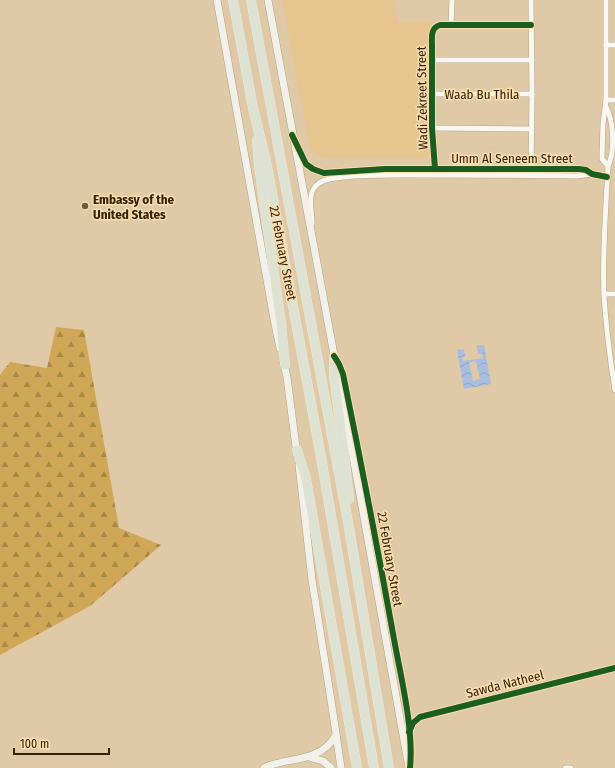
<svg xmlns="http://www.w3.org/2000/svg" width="615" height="768" viewBox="0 0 615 768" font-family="'Fira Sans Condensed',sans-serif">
<defs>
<pattern id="forest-firs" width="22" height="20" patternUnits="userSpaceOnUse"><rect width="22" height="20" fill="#d0a757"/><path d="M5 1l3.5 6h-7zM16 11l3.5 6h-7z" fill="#a98846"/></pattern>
<pattern id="water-waves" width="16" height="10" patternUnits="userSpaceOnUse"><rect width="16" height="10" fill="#a8bee1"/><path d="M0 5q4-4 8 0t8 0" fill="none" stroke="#91a3c0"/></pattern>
</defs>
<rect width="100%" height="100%" fill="#dfc9a7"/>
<polygon fill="#e7c58f" points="282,0 395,0 397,22 431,22 432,151 426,158 325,158 310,150"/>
<polygon fill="url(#forest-firs)" points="56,327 84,330 119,528 161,545 90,606 0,655 0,375 10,362 47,368"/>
<path fill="url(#water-waves)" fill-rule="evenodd" d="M 484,345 L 491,384 L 464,389 L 457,350 L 464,349 L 465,357 L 462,357 L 463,361 L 483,358 L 482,353 L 478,354 L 477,346 ZM 476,361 L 480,379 L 473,381 L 469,363 Z"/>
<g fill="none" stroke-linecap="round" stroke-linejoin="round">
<defs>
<g id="street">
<polyline points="531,0 532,94 531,171"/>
<polyline points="606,0 606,100 603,124 602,156 602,159 608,166"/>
<polyline points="451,25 452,0"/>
<polyline points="606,45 615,45"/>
<polyline points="432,60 532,60"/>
<polyline points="432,94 532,94"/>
<polyline points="606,100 615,100"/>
<path d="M 606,107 C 614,122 615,151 608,166 C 606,209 602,253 604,295 C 606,327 610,359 615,390"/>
<polyline points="432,128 532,129"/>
<polyline points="296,141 306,164 313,169 324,173 385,169 579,169 586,170 592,174 607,177"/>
<path d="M 435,169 L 432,128 L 432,46 C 432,38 430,28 440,25 L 531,25"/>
<path d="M 312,223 C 312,210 306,192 319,183 C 333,173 396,175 415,175 C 469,175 523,175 577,176 L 592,174"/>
<polyline points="604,294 615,294"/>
<path d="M 335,357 L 343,374 C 360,461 378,548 393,636 C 400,676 413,724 411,765"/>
<polyline points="410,729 413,723 420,717 615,668"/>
<polyline points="565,768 571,768"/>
</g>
<g id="secondary">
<polyline points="217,0 274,319 280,348"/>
<polyline points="268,0 335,360"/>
<polyline points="283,360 287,377 297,455"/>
<polyline points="338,373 409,768"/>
<polyline points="299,465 312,580 333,713 341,768"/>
<polyline points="309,757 323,761 331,768"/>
<path d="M 264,768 C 270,764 276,764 282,762 C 304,758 324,756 336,735"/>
</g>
<g id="highway">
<polyline points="233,0 253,108 266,161 321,457 374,768"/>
<polyline points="251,0 348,522 389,768"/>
<polyline points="257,140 259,166 281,323 285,365"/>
<polyline points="334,356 334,376 343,445 349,499"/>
<polyline points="297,450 306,479 357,768"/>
</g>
</defs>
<use href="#street" stroke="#b3a287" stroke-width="6"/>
<use href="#secondary" stroke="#b3a287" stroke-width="8"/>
<use href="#highway" stroke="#f1e7d7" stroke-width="10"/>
<use href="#street" stroke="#faf7f2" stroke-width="5"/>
<use href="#secondary" stroke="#f2f0e8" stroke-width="7"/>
<use href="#highway" stroke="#dde2d2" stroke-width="9"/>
<defs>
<g id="cycleway">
<polyline points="292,135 306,164 313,169 324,173 385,169 579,169 586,170 592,174 607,177"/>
<path d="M 435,169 L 432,128 L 432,46 C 432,38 430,28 440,25 L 531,25"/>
<path d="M 334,356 L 339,364 L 343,374 C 361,462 378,550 394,639 C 401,678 414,729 410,768"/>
<polyline points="409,732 413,723 420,717 615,668"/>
</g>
</defs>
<use href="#cycleway" stroke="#fddeac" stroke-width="8"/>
<use href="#cycleway" stroke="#1b5e20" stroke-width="6"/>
</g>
<circle fill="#6d5c3f" stroke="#fddeac" stroke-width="1.5" cx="85" cy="206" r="4"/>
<g text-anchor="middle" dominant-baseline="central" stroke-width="3" stroke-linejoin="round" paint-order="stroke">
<g font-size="13" fill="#302107" stroke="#fddeac">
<text x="482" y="94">Waab Bu Thila</text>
<text transform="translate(422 98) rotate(-91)">Wadi Zekreet Street</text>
<text x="512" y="158">Umm Al Seneem Street</text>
<text transform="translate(283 253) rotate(79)">22 February Street</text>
<text transform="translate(390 559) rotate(80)">22 February Street</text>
<text transform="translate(505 684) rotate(-14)">Sawda Natheel</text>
</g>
<g font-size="13" font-weight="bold" fill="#302107" stroke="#fddeac" text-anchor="start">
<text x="93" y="199">Embassy of the<tspan x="93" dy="15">United States</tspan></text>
</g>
</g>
<path d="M14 748v6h95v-6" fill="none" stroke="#302107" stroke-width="2"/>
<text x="20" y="748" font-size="12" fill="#302107" stroke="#fddeac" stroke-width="3" paint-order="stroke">100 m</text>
</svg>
